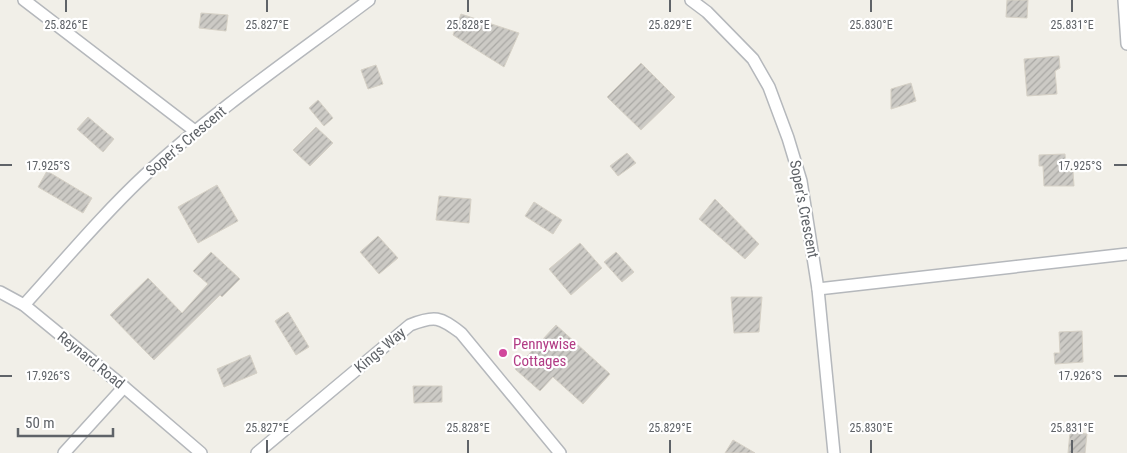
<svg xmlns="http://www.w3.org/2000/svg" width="1127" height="453" viewBox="0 0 1127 453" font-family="'Roboto Condensed',sans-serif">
<defs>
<pattern id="building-hatch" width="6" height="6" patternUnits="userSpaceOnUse" patternTransform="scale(1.25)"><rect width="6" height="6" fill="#cccac5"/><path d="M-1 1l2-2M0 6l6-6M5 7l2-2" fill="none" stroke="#a9a8a4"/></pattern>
</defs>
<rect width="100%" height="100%" fill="#f1efe8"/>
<g fill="url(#building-hatch)" stroke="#d6d1c6">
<polygon points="1007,0 1028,0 1027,18 1006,17"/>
<polygon points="201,13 228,15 226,31 199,28"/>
<polygon points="461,14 519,33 504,67 453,35"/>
<polygon points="1059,56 1060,68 1055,71 1057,94 1027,96 1024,59"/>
<polygon points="641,63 675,97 641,130 607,97"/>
<polygon points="376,65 383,84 368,89 361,70"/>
<polygon points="911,83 916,101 891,109 891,89"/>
<polygon points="318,100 333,118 324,126 309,108"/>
<polygon points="88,117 114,139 103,152 77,129"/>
<polygon points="316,127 333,143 310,166 293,150"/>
<polygon points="627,153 636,163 618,176 610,166"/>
<polygon points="1065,154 1066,171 1073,171 1074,186 1044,186 1043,166 1039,166 1039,155"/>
<polygon points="47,171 92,198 83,213 38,187"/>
<polygon points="217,185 238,221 198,243 178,207"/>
<polygon points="439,196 471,199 469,223 436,220"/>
<polygon points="715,199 759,244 745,259 699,219"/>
<polygon points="534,202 562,220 553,234 525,216"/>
<polygon points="378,236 398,258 379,274 360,252"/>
<polygon points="580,243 602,268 571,295 549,269"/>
<polygon points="211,252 240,279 222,297 220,295 154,360 110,315 148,278 182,313 208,284 193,271"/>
<polygon points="616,252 634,272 622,282 604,262"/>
<polygon points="731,297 762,297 759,332 734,333"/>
<polygon points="288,312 309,347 296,355 275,321"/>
<polygon points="556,325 610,374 583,404 553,377 540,391 515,369"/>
<polygon points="1082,331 1083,362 1055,364 1054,353 1060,353 1059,332"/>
<polygon points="250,355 257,373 224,387 217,369"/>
<polygon points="413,386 442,386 442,402 414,403"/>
<polygon points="1070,432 1087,434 1085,453 1068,453"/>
<polygon points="733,440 755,453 725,453"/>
</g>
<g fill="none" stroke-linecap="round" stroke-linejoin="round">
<defs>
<g id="street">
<polyline points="24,0 195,131"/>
<polyline points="691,0 707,12 753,59 769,87 788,138 801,181 818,289 834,453"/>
<polyline points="1124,0 1127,44"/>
<polyline points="818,289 1127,254"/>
<polyline points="0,292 24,305 124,387 201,453"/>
<path d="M 24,305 C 64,261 102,215 145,175 C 214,111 293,57 369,0"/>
<polyline points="64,453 124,387"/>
<path d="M 257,453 L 410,325 C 435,315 440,317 461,333 L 560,453"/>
</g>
</defs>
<use href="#street" stroke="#b5b8bc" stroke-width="14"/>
<use href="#street" stroke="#fff" stroke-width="11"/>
</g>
<path fill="none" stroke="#5f6368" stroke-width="2" d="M 66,0 L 66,12M 267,0 L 267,12M 468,0 L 468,12M 670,0 L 670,12M 871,0 L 871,12M 1072,0 L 1072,12M 0,165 L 12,165M 1114,165 L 1127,165M 0,376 L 12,376M 1114,376 L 1127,376M 267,440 L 267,453M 468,440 L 468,453M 670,440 L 670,453M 871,440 L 871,453M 1072,440 L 1072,453"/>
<circle fill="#d1479c" stroke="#fff" stroke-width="2" cx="503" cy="353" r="5"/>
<g text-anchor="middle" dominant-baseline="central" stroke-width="4.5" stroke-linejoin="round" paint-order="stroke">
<g font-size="15" fill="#5f6368" stroke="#fff">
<text transform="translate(186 141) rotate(-40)">Soper's Crescent</text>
<text transform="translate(804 209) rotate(79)">Soper's Crescent</text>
<text transform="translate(380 350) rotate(-40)">Kings Way</text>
<text transform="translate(91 360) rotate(39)">Reynard Road</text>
</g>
<g font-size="15" fill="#b23c85" stroke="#fff" text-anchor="start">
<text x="513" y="344">Pennywise<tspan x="513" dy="17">Cottages</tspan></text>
</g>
</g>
<g font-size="12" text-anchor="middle" fill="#5f6368" stroke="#fff" stroke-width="4.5" stroke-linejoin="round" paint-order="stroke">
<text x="66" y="29">25.826°E</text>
<text x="267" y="29">25.827°E</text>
<text x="468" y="29">25.828°E</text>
<text x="670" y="29">25.829°E</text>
<text x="871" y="29">25.830°E</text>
<text x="1072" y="29">25.831°E</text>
<text x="48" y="170">17.925°S</text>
<text x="1080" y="170">17.925°S</text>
<text x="48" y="380">17.926°S</text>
<text x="1080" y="380">17.926°S</text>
<text x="267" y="432">25.827°E</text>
<text x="468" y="432">25.828°E</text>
<text x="670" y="432">25.829°E</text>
<text x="871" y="432">25.830°E</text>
<text x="1072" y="432">25.831°E</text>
</g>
<path d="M18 428v8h95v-8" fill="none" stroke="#5f6368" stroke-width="2.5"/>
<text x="25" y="428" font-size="15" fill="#5f6368" stroke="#ffffff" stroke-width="4" paint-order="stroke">50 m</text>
</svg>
